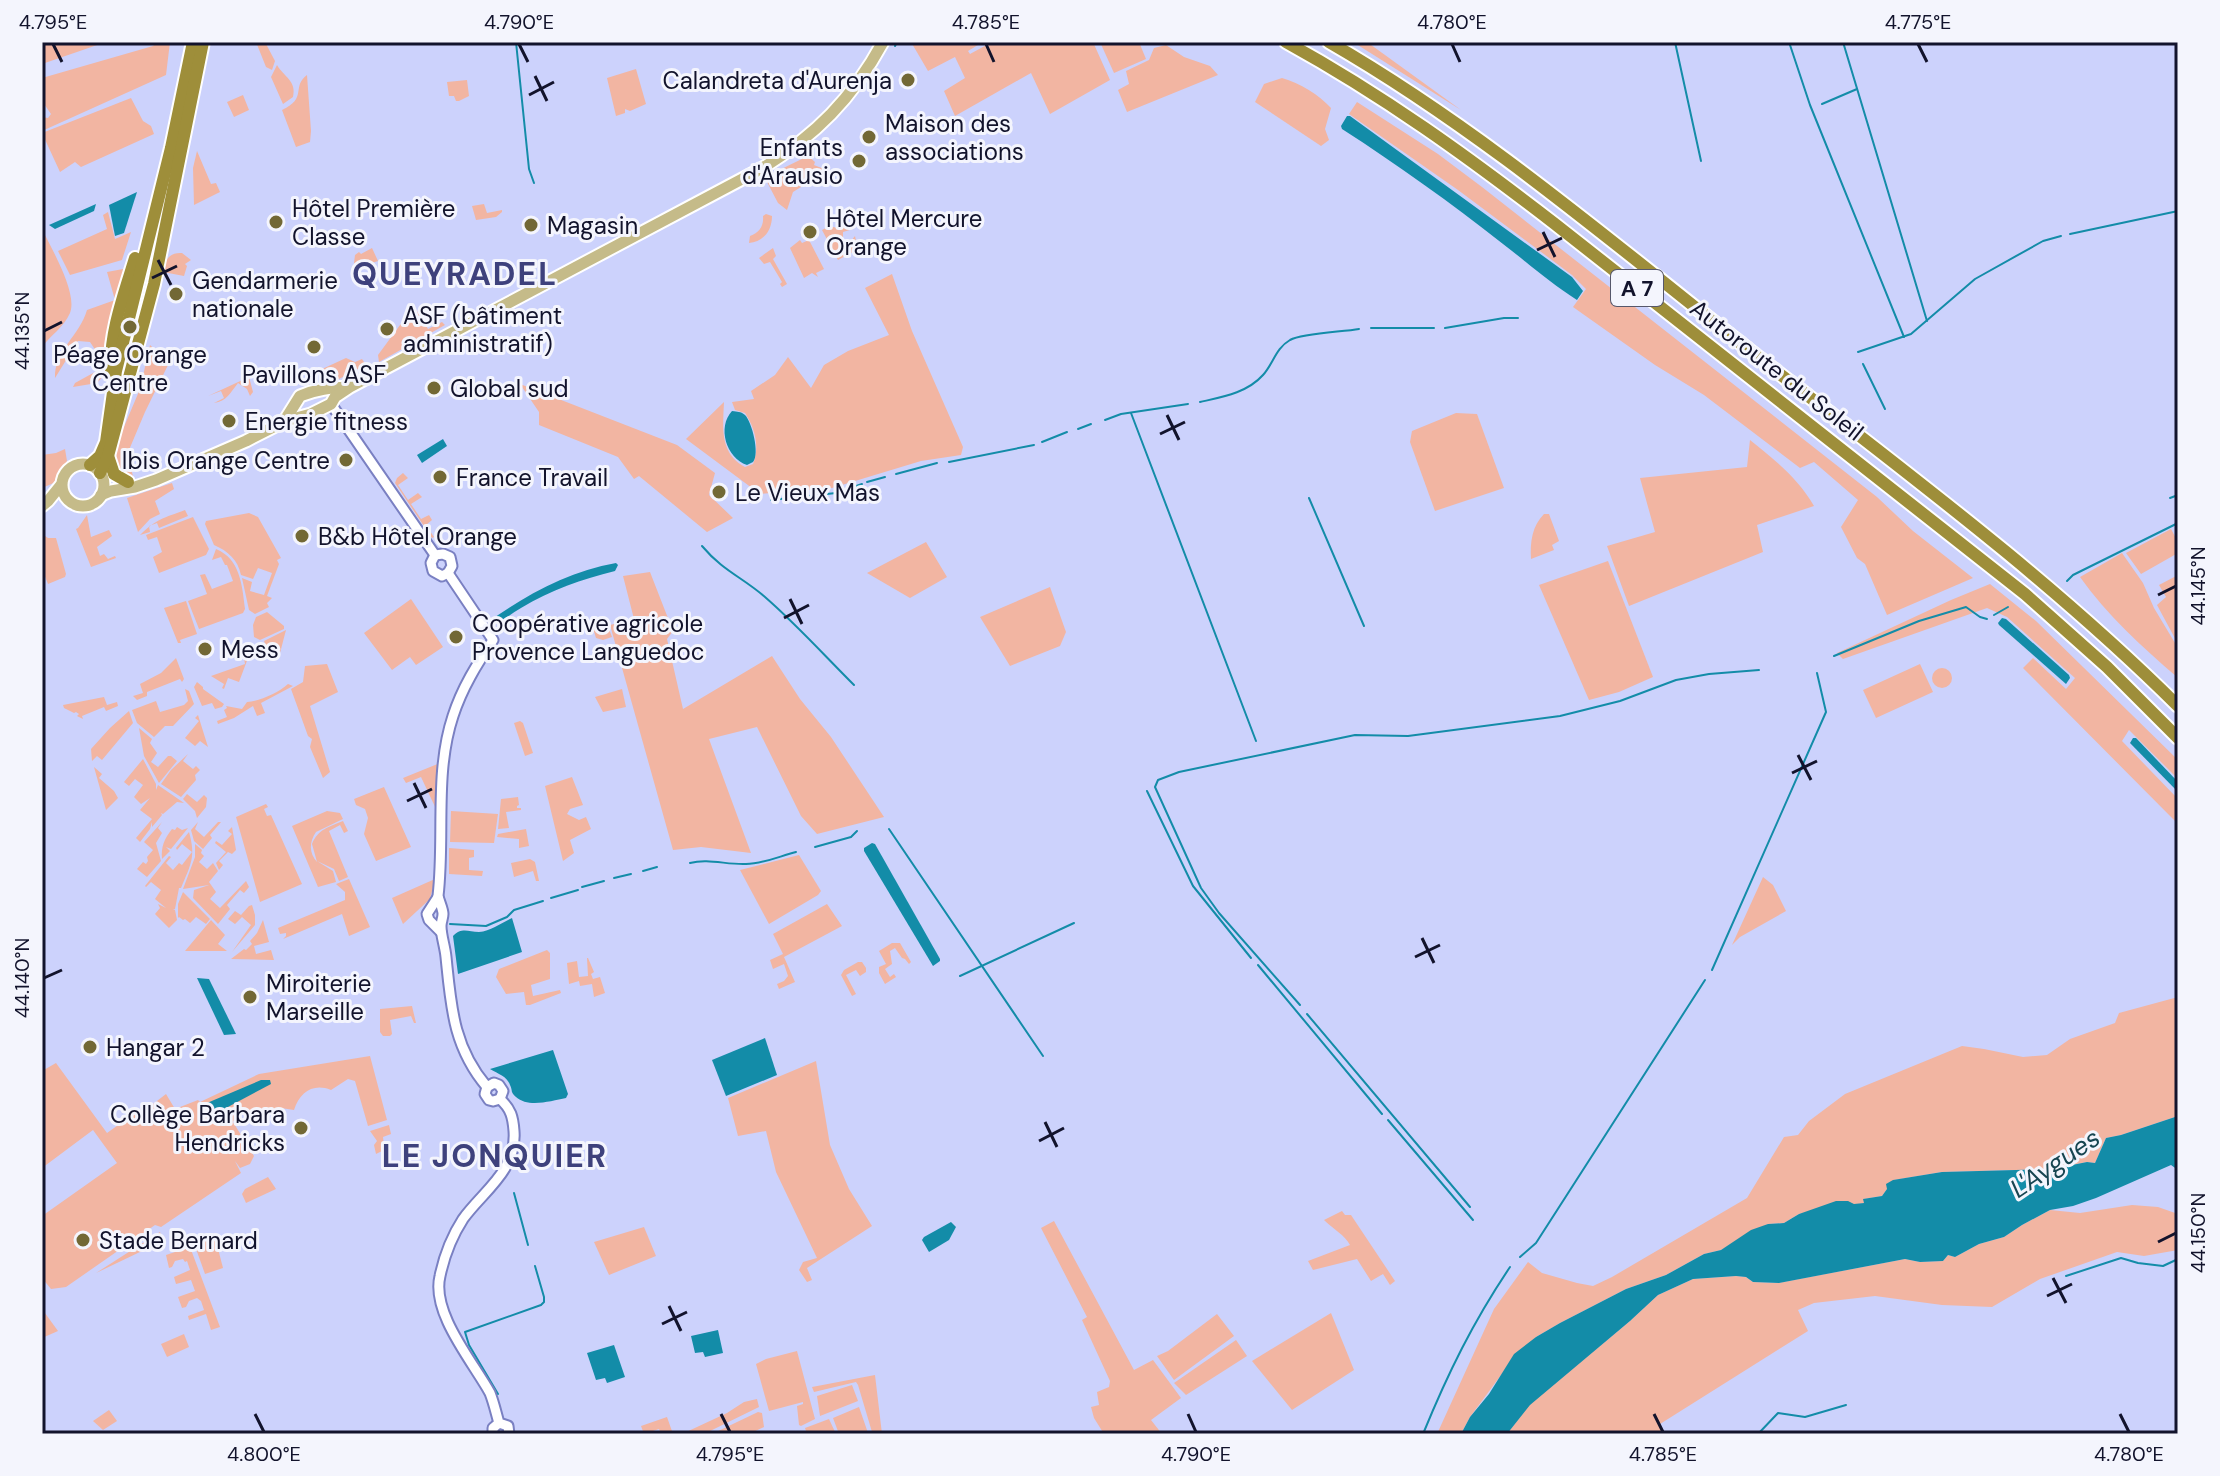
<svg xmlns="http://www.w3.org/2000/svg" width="2220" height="1476" viewBox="0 0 2220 1476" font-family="'DM Sans',sans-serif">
<rect width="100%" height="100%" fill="#ccd2fc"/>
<g fill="#f2b5a2">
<polygon points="42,42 106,42 42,64"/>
<polygon points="157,42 170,42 166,75 42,131 42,117 48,118 51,114 42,101 42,78 153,46"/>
<polygon points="256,42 265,42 275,61 272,70 266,67"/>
<polygon points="911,42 983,42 968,51 970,54 992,42 1093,42 1110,80 1050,114 1031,73 955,116 944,91 965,78 955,57 928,71"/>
<polygon points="1100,42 1139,42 1146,59 1114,73"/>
<polygon points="1353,42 1367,42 1461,110"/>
<polygon points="1166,45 1184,57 1210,66 1218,75 1127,112 1118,90 1129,84 1126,71 1149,60 1154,48"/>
<path d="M 277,65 C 284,77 297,81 293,97 L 283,104 L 271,77 Z"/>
<polygon points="636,69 646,104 630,111 625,109 625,113 616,116 607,78"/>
<path d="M 307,75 L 311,131 L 310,142 L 296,147 L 282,110 C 308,98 291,87 307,75 Z"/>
<path d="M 1282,78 C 1300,83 1319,95 1331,108 L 1325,129 L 1329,140 L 1321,146 L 1255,102 L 1264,84 Z"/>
<polygon points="467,80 469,96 459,101 456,101 454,96 449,96 447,82"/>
<polygon points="243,95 249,110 234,117 227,102"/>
<polygon points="131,98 143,121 151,126 154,134 81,167 75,162 60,172 42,133"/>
<polygon points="1357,102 1438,154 1482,187 1877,497 1913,531 1973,578 1887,615 1865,564 1857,558 1841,527 1858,500 1814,462 1800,468 1704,395 1655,365 1573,307 1586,289 1572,275 1458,190 1349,114"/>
<polygon points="197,151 211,184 216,183 220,192 194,205 193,168"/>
<polygon points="808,156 815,162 814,165 829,171 829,174 816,172 801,180 801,187 793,192 787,210 778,203 766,180 767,176"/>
<polygon points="484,204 487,213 502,210 502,212 496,217 476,220 472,206"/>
<polygon points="108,212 115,239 131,232 122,260 70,275 58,251 107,229 103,215"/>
<path d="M 766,214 L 772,216 C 772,231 763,242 749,243 L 750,236 C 759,233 764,226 763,216 Z"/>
<polygon points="850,224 853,229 843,232 843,240 851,241 855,236 856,241 853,245 854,248 860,244 864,246 838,260 822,230 830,226 837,228"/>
<path d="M 42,229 C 51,248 78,293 70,313 C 64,327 50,336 42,347 Z"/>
<polygon points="800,240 802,243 809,240 824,269 816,273 818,277 812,273 804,278 790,248"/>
<polygon points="372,248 378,261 357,268 354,263 355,255 359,252 361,254"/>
<polygon points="773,248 776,256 773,259 787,284 782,287 780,284 782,282 770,262 764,264 759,258"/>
<path d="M 182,253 L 191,260 L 185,264 L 187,266 L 184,276 L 163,272 C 164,261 169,252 182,253 Z"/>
<path d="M 123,269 L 126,270 L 102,360 L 90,342 L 78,341 L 55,378 C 54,351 80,335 87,310 L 115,300 L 107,272 Z"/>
<path d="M 892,274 L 912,331 L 963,447 L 961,455 L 921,461 L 832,488 L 760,494 L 686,439 L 724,402 C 723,427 719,453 745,467 L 753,464 C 760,447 755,428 745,413 L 735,410 L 732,402 L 754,399 L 751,391 L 775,375 L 788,357 L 811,388 L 824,365 L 848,351 L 889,335 L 865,288 Z"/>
<polygon points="414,306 428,329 442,322 445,325 379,362 378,355"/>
<polygon points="150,345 169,363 145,412 129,450 132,459 129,461 133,476 126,475 113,466 115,448 140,389"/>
<polygon points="346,358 355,362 362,359 366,365 337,380 322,379 319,373 320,370"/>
<polygon points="104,367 105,374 97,383 73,387 75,383"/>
<path d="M 249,377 L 253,392 L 250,396 L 247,389 L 238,383 C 230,393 227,401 214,403 L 224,398 L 221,391 L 208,396 Z"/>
<polygon points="520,384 677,445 715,473 709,495 733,518 707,532 639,476 634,479 618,457 539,425 539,412"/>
<polygon points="1456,413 1477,414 1504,488 1435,511 1410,442 1412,431"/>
<path d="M 1750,440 C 1775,460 1798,478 1814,506 L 1757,525 L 1763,552 L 1629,606 L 1607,546 L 1655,532 L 1640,478 L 1747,467 Z"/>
<polygon points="65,449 67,461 56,482 42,488 42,455 56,453"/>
<polygon points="403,473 408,478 398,485 408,500 418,493 422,497 411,504 421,519 433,513 429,515 432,520 426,525 434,537 432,538 395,483 397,478"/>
<polygon points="172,483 174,489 155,501 160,514 150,519 138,532 127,498"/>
<path d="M 185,510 L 188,516 L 159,528 L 157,523 L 149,526 L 150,532 L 140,535 C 156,519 164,518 185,510 Z"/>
<path d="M 249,513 L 258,517 L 281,558 L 277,560 L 279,564 L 267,596 L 272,598 L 267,603 L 269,607 L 255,614 L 249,610 L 242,578 L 252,582 L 250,591 L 264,595 L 272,573 L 258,568 L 253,579 L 241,575 C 238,560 228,551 214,545 L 205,524 L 206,521 Z"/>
<path d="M 1544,514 L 1549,514 L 1559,541 L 1552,545 L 1554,550 L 1531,559 C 1530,542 1532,526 1544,514 Z"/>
<polygon points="87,515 91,537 109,530 112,536 97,547 100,556 104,554 108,559 115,556 116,558 91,567 76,529 78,528"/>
<polygon points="193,517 209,549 206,555 159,573 153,557 162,552 157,537 148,540 146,535"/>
<polygon points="2171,529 2178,542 2178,553 2141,574 2126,553"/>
<polygon points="42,534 48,538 56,538 66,574 65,577 48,584 42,569"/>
<polygon points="926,542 947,577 910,598 867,573"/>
<path d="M 216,549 C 240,559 242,584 245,609 L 243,613 L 199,629 L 188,601 L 207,594 L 200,575 L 205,574 L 212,589 L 233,581 L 227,565 L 225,565 L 221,557 L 212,560 Z"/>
<path d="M 2122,553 L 2143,583 L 2154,608 L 2178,648 L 2177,677 C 2142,647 2107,615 2080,577 Z"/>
<polygon points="1608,561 1653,677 1619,692 1589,700 1539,585"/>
<polygon points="650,572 673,631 667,639 683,709 772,656 800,699 831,737 884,817 817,834 801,816 757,727 709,739 751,853 701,847 673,850 610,625 634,619 623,576"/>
<polygon points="2178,575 2178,644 2157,605 2166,597 2159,585"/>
<polygon points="1990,584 2036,621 2178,760 2178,779 2129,730 2122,741 2178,799 2178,824 2023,668 2033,658 2066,689 2075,678 2007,617 1987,608 1843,659 1837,653 1951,600"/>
<polygon points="1050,587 1066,632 1060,646 1010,666 980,617"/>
<polygon points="411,599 443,647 416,665 410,657 392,670 364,633"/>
<polygon points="186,601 197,634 180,640 181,643 178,643 164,608"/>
<polygon points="267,612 284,626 284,629 260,640 254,637 253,625 256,617"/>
<polygon points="606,621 612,637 603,640 596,638 592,625"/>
<polygon points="286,630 280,653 267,648 264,641"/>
<polygon points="176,658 184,679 182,682 180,679 147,692 147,696 137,700 133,696 143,693 140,684 161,673"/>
<polygon points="244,658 248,658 239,682 228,678 224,689 222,688 224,684 211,676 245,664"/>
<polygon points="327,664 338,692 310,706 330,772 323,778 310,747 312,739 308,736 291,689 303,682 305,666"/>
<polygon points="1920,664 1933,692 1876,718 1863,690"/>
<circle cx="1942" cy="678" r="10"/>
<polygon points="197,682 203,687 203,689 224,704 222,707 215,709 212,703 202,706 194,687"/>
<path d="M 288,684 L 293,686 L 261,703 L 265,713 L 257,716 L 253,706 L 234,718 L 218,724 L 217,721 L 227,717 L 224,710 L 227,708 L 226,706 L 242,709 L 247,702 C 260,701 278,693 288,684 Z"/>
<polygon points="185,689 189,691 194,704 173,726 165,726 154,737 137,723 132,710 156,701 160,712 184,705 188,701"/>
<polygon points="622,689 626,707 603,712 595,697"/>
<polygon points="104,697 107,705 117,702 118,706 106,711 104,707 82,716 83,719 77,716 79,714 76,712 74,713 64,708 63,705"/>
<polygon points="129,711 133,723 102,760 97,756 92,761 91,749 110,728"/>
<polygon points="198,715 208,747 200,741 195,746 185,738 199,721 195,718"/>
<polygon points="520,721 523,723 533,753 525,756 514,723"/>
<polygon points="139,728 152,739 150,743 157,753 151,762 158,767 168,756 171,756 177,761 159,783 144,756"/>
<polygon points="188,754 183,761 193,769 196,766 200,770 195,775 196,780 181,797 161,784 171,770"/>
<polygon points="143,759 156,784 156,790 158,785 184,803 177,802 163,814 161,813 162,815 152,827 152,822 150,829 140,842 136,838 152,819 140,810 150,798 141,804 134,797 143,785 135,779 129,786 124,782"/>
<polygon points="440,763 437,811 421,777 406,783 403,778"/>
<polygon points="94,767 102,774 99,778 114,791 118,798 106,810"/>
<polygon points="572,777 583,805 570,809 567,814 579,820 586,817 591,829 570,840 574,853 563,861 545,786"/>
<polygon points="384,787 411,847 376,861 364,834 368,818 365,809 356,805 354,799"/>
<polygon points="187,794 197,802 204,795 207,798 206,807 197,818 195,811 183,799"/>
<polygon points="518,797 519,805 517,806 517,808 521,808 521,810 506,812 509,828 498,829 501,799"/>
<polygon points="266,804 268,807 264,809 267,816 271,815 302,884 260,902 236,817"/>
<path d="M 327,811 L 340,813 L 343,819 L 316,832 C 309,842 309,853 317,862 L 312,844 C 318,829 329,827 343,821 L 348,831 L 344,833 L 340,825 L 329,831 L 348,877 L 339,881 L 334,869 L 317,861 L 333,871 L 336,882 L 318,887 L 292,826 Z"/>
<polygon points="451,811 498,814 494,843 450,842"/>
<polygon points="162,822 158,828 162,833 156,843 161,861 147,877 137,869 143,862 146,864 148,861 147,857 153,850 144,842"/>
<polygon points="198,822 195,829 204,837 218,822 221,822 210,835 212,838 203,849 194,841 191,830"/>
<path d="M 177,827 L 182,830 L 188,828 L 171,849 L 166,847 L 170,851 L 162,859 C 161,847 164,839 172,829 L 175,830 Z"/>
<polygon points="232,827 236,850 232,854 228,852 219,861 223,865 219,870 216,863 226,852 215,843 216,841 222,845 232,834 228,831"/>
<polygon points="526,829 529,846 519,848 519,839 497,837 498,834"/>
<path d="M 189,832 C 196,857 191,864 181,888 L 179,888 L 175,909 L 173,909 L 175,910 L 177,920 L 169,928 L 155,914 L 160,908 L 158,904 L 166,908 L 155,899 L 161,890 L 151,882 L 146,887 L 145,886 L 169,856 L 171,857 L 166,863 L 173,870 L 179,863 L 182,865 L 192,852 L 182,844 L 177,850 L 176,848 Z"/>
<polygon points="195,844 202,850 201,853 204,856 199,862 207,869 213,863 218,871 209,882 216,892 210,899 220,908 246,881 249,887 244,893 240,890 227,905 230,909 218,924 193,898 194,890 209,885 183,889 195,857"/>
<polygon points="449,848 474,850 474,857 469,858 469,870 483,871 482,876 449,874"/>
<polygon points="799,855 821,891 818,895 769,924 740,870"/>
<polygon points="530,859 535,862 539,881 536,881 533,871 514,877 511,863"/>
<polygon points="1763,877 1773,885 1786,911 1740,937 1732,945"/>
<polygon points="349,879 370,927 349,936 342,914 283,939 286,936 286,933 280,934 278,928 345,900 345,892 336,884"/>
<polygon points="435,879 430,899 403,924 392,898"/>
<polygon points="183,892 210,919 206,924 196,917 190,923 185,919 183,920 179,917 178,918 178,904"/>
<polygon points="827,904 842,926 784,957 795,982 779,989 777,984 784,981 788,976 784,964 773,969 770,960 783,954 773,934"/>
<polygon points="252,905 255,915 255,925 232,952 251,925 242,917 235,924 228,919 235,911 241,915 249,906"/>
<polygon points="211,920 225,935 218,944 227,951 185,951"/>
<polygon points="263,920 269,942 254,946 256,954 271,950 274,960 231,959 244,949 246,950 252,944 250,941 257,933"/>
<polygon points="892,943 900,943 911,962 909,964 905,959 902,958 895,948 890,951 892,964 885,969 890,977 894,974 896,977 885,984 879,973 879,967 886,964 879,951"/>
<polygon points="547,950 550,953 550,979 531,985 533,996 560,990 561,993 530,1005 526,1005 524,992 506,994 496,977 499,969"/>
<polygon points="587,958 588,958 594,972 591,974 593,979 600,977 605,993 594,997 592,984 580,986 579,981 569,984 567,963 577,961 579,977 588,976"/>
<polygon points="858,962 862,962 866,968 866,972 860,976 856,970 846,975 856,994 852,996 841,975 844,970"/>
<polygon points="2178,997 2178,1116 2121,1135 2106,1138 2095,1163 2087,1162 2052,1169 1942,1172 1894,1180 1882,1196 1864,1199 1865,1203 1811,1211 1799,1214 1784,1223 1768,1224 1721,1250 1704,1254 1666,1275 1626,1289 1560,1323 1536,1337 1504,1371 1470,1417 1461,1434 1437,1434 1494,1309 1528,1262 1542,1273 1577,1283 1593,1286 1612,1277 1747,1198 1784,1137 1798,1135 1809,1121 1845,1094 1962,1046 1984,1049 2023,1057 2047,1055 2070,1039 2115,1023 2119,1013"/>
<polygon points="412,1006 416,1023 414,1023 411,1016 390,1020 392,1034 390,1036 383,1036 380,1032 380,1009"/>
<path d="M 370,1056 L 387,1120 L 368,1126 L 355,1081 L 348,1079 L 331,1090 C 313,1083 300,1092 294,1110 L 281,1108 L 258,1121 L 246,1108 L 238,1113 L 233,1122 L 254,1156 L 250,1164 L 240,1168 L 235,1161 L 241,1173 L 161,1227 L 155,1225 L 66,1287 L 51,1289 L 42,1278 L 42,1216 L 117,1163 L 93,1130 L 42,1168 L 42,1071 L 56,1063 L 107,1133 L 149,1103 L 153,1104 L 166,1094 L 175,1109 L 198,1100 L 200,1102 L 259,1074 Z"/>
<polygon points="816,1061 830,1145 849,1189 872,1226 807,1268 812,1280 807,1282 799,1270 803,1262 817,1258 776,1172 766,1131 738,1136 728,1098"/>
<polygon points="389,1125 391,1134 383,1137 384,1146 381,1147 382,1151 376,1154 374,1145 377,1141 370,1131"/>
<polygon points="268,1177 276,1189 246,1203 242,1194 245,1189"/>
<polygon points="2132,1205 2158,1207 2178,1214 2178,1250 2144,1256 2117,1252 2040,1279 1992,1307 1942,1305 1875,1296 1814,1303 1798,1310 1808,1331 1660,1424 1663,1434 1507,1434 1529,1405 1630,1321 1658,1295 1693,1279 1736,1276 1746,1277 1753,1282 1778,1283 1905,1259 1920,1262 1943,1261 1948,1255 1955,1257 1979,1244 2004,1237 2022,1225 2050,1210 2080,1213"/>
<path d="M 1342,1211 L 1345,1215 L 1351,1215 L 1395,1281 L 1390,1285 L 1383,1274 L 1371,1281 L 1357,1259 L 1313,1270 L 1308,1261 L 1350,1245 C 1345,1235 1333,1229 1324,1220 Z"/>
<polygon points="1054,1221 1134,1370 1153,1360 1181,1398 1151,1420 1162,1434 1104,1434 1094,1418 1091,1407 1099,1405 1097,1392 1109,1387 1110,1381 1082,1320 1087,1317 1041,1228"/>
<polygon points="644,1227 656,1256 609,1275 594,1242"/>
<polygon points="160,1232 163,1241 96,1273"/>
<polygon points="215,1237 223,1268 205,1274 195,1246"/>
<polygon points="190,1247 220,1327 211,1330 206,1314 189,1320 188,1316 204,1310 201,1301 197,1298 189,1301 186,1307 182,1308 178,1297 195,1291 191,1280 176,1284 174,1277 190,1270 187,1261 185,1262 183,1259 175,1261 172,1267 169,1268 166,1255"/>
<polygon points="42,1309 58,1331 42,1338"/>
<polygon points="1331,1313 1354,1370 1292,1410 1252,1361"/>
<polygon points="1217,1314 1234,1336 1174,1380 1157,1356 1168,1351"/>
<polygon points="184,1334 189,1347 167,1357 161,1344"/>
<polygon points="1236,1340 1247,1356 1186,1395 1174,1383"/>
<polygon points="797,1351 815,1419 801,1426 799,1425 797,1406 803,1404 803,1402 769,1411 756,1364 766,1359"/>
<polygon points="875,1375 882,1434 839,1434 833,1418 859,1407 868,1433 872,1432 858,1385 856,1382 814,1392 812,1387"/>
<polygon points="852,1385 858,1401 820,1416 817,1396"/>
<polygon points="757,1399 759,1407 704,1434 682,1434 727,1413 744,1402"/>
<polygon points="109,1410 117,1421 103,1430 93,1421"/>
<polygon points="758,1412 762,1413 764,1427 749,1434 712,1434"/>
<polygon points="667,1417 673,1434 661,1434 659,1429 644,1434 641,1426"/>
<polygon points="829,1419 836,1434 807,1434 805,1428"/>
</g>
<g fill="#138ca8">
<path d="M 1347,116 L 1350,116 L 1572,277 L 1583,291 L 1577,300 C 1550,283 1528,263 1503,244 C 1451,203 1398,165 1342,129 L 1341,126 Z"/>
<polygon points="137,192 124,233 115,236 109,205"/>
<polygon points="96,204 94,211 55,229 49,225"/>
<path d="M 732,411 C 738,412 740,411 745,415 C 752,422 760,454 753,462 C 751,463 749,464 747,465 C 726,458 717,427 732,411 Z"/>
<polygon points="443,439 447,446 422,463 417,455"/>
<path d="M 616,563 L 618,565 L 615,571 C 582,579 551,590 521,608 C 510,614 500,625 488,622 C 526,595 569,571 616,563 Z"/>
<polygon points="2002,618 2006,619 2069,675 2070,678 2066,684 1999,625 1998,623"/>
<polygon points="2133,738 2136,738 2178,782 2178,792 2130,743"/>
<polygon points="872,843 875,844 940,959 940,961 933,966 864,851 864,848"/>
<path d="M 512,918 L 522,952 L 458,974 L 453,936 C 462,927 468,932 479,932 C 491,931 501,923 512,918 Z"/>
<polygon points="197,978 209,979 236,1034 224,1035"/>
<polygon points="765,1038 777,1075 726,1096 712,1060"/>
<path d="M 553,1050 L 568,1094 L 566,1098 C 551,1101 528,1108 516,1097 C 510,1092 513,1091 510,1085 C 507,1076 498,1074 490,1069 Z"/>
<polygon points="261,1080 270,1080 271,1084 211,1116 206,1108 207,1103"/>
<polygon points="2178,1116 2178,1170 2171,1165 2096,1198 2073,1206 2050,1210 2022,1225 2004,1237 1979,1244 1955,1257 1948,1255 1943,1261 1920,1262 1905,1259 1779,1283 1753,1282 1746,1277 1736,1276 1693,1279 1658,1295 1630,1321 1530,1405 1507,1434 1461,1434 1470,1417 1489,1394 1514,1354 1536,1337 1560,1323 1626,1289 1666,1275 1704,1254 1721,1250 1751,1230 1768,1224 1784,1223 1799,1214 1836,1201 1848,1201 1854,1204 1864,1203 1863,1199 1882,1196 1887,1189 1886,1184 1893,1180 1942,1172 2052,1169 2087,1162 2095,1163 2106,1138 2121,1135"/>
<polygon points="951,1222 956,1227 949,1240 929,1252 922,1240 924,1237"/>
<polygon points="718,1330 723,1353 705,1357 703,1352 695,1353 691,1336"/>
<polygon points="614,1345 625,1377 607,1383 605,1378 596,1380 587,1353"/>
</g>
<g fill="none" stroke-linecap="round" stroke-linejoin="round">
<g stroke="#138ca8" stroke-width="2">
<polyline points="516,42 529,169 534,183"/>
<polyline points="1675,42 1701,161"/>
<polyline points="1789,42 1810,105 1904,337"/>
<polyline points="1843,42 1927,321"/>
<polyline points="895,46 897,42"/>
<polyline points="1822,104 1857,89"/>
<polyline points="2070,234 2178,211"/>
<polyline points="1371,328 1434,328"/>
<polyline points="1445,328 1504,318 1518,318"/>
<polyline points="1858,352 1911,334 1975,279 2043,241 2061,236"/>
<polyline points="1863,364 1885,409"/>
<path d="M 1200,402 C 1222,397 1247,393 1263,375 C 1273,364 1276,348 1290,340 C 1303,333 1342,332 1359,329"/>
<polyline points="1131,413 1256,741"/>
<polyline points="1105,420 1121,414 1188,404"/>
<polyline points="1078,429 1091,424"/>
<polyline points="1042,442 1067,432"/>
<polyline points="949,462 1034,445"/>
<polyline points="896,474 937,463"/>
<polyline points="867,482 885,477"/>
<polyline points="1309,498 1364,626"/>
<polyline points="2170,498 2178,495"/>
<polyline points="771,500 836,493 862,484"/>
<path d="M 702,546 C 723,571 742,577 765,597 C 796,624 824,655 854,685"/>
<polyline points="2067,581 2073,575 2178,523"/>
<polyline points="1994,615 2008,607"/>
<polyline points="1834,656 1919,621 1966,607 1980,617 1987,619"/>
<polyline points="1147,791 1193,886 1251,958"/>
<polyline points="889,829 1043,1056"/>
<polyline points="815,847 851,837 857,831"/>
<path d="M 690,863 C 708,858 727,865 746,864 C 763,864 780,856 796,852"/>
<polyline points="643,871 657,867"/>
<polyline points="614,878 631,874"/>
<polyline points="582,887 604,881"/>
<polyline points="551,898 578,890"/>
<polyline points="450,924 486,926 507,917 514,910 543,901"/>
<polyline points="1258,965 1382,1114"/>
<polyline points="1712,970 1826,712 1817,673"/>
<polyline points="960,976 1074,923"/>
<polyline points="1300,1005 1219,913 1201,888 1155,787 1158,780 1179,772 1355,735 1408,736 1560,716 1620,701 1676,680 1709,674 1759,670"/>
<polyline points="1307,1014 1470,1207"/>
<polyline points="1388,1120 1473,1220"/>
<polyline points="514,1193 528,1245"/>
<polyline points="1520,1257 1536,1243 1705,980"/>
<polyline points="2066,1276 2121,1258 2138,1263 2163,1266 2178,1259"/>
<polyline points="498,1394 469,1345 465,1332 541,1305 544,1302 544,1297 535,1266"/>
<path d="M 1423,1434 C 1448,1373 1473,1322 1510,1267"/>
<polyline points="1758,1434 1778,1413 1805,1417 1846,1405"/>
</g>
<defs>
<g id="minor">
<polyline points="331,404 435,555"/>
<polyline points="435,555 431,563 433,571 442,576 448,573"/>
<polyline points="435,555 443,554 450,557 452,566 448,573"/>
<path d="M 448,573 L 493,640 C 477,664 462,688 453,716 C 434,773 445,837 438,896 C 439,901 443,909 443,914 C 443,918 441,922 441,926 C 441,936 445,946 446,957 C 451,1006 453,1047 487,1087"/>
<polyline points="438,897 427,914 429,920 441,932"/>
<polyline points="487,1087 494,1083 499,1085 503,1091 500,1099"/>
<polyline points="487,1087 485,1094 489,1100 493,1101 500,1099"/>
<path d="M 500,1099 C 511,1109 513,1117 514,1131 C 517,1171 483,1191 463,1219 C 452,1236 444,1257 440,1276 C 431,1313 473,1362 490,1393 C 494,1403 496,1413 499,1423 L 508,1426 L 509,1434"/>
<polyline points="493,1434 493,1428 499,1423"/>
</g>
<g id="major">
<path d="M 285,420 L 300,396 C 317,389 330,388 348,387"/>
<circle cx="83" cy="485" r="21"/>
<path d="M 101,495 L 111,491 L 135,487 L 156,480 L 246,441 L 285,421 L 311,414 L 331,404 L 335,397 L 350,387 L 761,169 C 816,135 852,99 883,42"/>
<polyline points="42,506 48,501 61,485"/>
</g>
<g id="highway">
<path d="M 1286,42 C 1384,96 1467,156 1555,224 L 2025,594 L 2107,667 L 2178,738"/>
<path d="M 1329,42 C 1480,129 1613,243 1749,350 C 1896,465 2046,575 2178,706"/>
<path d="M 111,372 C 109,334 124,294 135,258"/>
<polyline points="108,456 114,474 128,482"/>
<polyline points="90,465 100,456 106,442 116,371 171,148 193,42"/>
<polyline points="100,473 108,456 154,284 203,42"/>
</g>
</defs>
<use href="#minor" stroke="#7a80c2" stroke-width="13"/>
<use href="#major" stroke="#fff" stroke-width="15"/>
<use href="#highway" stroke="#fff" stroke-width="16"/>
<use href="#minor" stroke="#fff" stroke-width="9"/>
<use href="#major" stroke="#c5bb89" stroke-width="11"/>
<use href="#highway" stroke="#9e8e3a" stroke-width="12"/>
</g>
<path fill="none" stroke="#12132c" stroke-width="3" d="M 53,44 L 62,62M 519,44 L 528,62M 986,44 L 994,62M 1452,44 L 1460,62M 1918,44 L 1927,62M 535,76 L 547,101M 529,95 L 554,82M 1543,232 L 1555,257M 1537,250 L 1562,238M 158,260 L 171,285M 152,278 L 177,266M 44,331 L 62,322M 1167,415 L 1179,440M 1160,434 L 1185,422M 2158,595 L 2176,586M 790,599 L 802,624M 784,618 L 809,605M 1798,755 L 1811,780M 1792,773 L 1817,761M 414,783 L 426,808M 407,801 L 432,789M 1422,938 L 1434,963M 1415,957 L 1440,945M 44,978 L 62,970M 1045,1122 L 1057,1147M 1039,1141 L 1064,1128M 2158,1242 L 2176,1233M 2053,1278 L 2066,1303M 2047,1296 L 2072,1284M 669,1306 L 681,1331M 662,1324 L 687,1312M 255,1414 L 264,1432M 721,1414 L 730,1432M 1188,1414 L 1196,1432M 1654,1414 L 1663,1432M 2120,1414 L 2129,1432"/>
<g fill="#726835" stroke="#f4f5fd" stroke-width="3">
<circle cx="908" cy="80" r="8"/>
<circle cx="869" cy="137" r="8"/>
<circle cx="859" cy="161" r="8"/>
<circle cx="276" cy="222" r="8"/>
<circle cx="531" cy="225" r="8"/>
<circle cx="810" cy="232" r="8"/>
<circle cx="176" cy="294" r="8"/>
<circle cx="130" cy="327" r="8"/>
<circle cx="387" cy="329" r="8"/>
<circle cx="314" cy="347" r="8"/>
<circle cx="434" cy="388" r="8"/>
<circle cx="229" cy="421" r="8"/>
<circle cx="346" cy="460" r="8"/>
<circle cx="440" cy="477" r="8"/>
<circle cx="719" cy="492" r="8"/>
<circle cx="302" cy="536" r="8"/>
<circle cx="456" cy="637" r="8"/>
<circle cx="205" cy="649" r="8"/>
<circle cx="250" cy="997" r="8"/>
<circle cx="90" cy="1047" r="8"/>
<circle cx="301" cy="1128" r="8"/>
<circle cx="83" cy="1240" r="8"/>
</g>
<g text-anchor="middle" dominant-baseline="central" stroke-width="6" stroke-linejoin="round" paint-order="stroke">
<rect fill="#f4f5fd" stroke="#56576b" stroke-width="2" x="1611" y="270" width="52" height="36" rx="6"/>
<g font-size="22" font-weight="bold" fill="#12132c">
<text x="1637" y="288">A 7</text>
</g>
<g font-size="24" fill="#12132c" stroke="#f4f5fd" text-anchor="start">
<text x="892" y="80" text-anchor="end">Calandreta d'Aurenja</text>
<text x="885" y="123">Maison des<tspan x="885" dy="28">associations</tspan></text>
<text x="843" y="147" text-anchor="end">Enfants<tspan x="843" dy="28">d'Arausio</tspan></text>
<text x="292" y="208">Hôtel Première<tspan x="292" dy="28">Classe</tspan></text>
<text x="826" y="218">Hôtel Mercure<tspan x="826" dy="28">Orange</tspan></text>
<text x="547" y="225">Magasin</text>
<text x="192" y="280">Gendarmerie<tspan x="192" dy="28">nationale</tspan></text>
<text x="403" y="315">ASF (bâtiment<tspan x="403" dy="28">administratif)</tspan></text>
<text x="130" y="354" text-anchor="middle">Péage Orange<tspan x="130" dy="28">Centre</tspan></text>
<text x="314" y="374" text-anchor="middle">Pavillons ASF</text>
<text x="450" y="388">Global sud</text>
<text x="245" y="421">Energie fitness</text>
<text x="330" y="460" text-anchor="end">Ibis Orange Centre</text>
<text x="456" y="477">France Travail</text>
<text x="735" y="492">Le Vieux Mas</text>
<text x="318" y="536">B&amp;b Hôtel Orange</text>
<text x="472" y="623">Coopérative agricole<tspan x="472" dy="28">Provence Languedoc</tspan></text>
<text x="221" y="649">Mess</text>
<text x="266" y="983">Miroiterie<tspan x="266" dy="28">Marseille</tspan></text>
<text x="106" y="1047">Hangar 2</text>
<text x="285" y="1114" text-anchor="end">Collège Barbara<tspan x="285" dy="28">Hendricks</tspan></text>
<text x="99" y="1240">Stade Bernard</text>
</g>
<g font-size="24" fill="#12132c" stroke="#f4f5fd">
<text transform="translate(1777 370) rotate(38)">Autoroute du Soleil</text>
</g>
<g font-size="26" font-style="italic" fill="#174551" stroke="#f4f5fd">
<text transform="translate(2055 1163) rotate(-34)">L'Aygues</text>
</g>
<g font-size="32" font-weight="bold" letter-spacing="2" fill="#3e417c" stroke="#f4f5fd">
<text x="455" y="274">QUEYRADEL</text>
<text x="495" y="1156">LE JONQUIER</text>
</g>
</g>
<rect width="2220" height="1476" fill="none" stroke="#f4f5fd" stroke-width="88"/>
<rect x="44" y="44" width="2132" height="1388" fill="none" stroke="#12132c" stroke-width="3"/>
<g font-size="20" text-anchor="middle" fill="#12132c">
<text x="53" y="29">4.795°E</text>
<text x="519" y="29">4.790°E</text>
<text x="986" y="29">4.785°E</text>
<text x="1452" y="29">4.780°E</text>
<text x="1918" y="29">4.775°E</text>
<text transform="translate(22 331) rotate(-90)" y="7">44.135°N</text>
<text transform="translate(2198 586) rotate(-90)" y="7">44.145°N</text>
<text transform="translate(22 978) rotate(-90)" y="7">44.140°N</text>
<text transform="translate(2198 1233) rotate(-90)" y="7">44.150°N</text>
<text x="264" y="1461">4.800°E</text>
<text x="730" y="1461">4.795°E</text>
<text x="1196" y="1461">4.790°E</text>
<text x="1663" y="1461">4.785°E</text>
<text x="2129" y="1461">4.780°E</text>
</g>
</svg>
